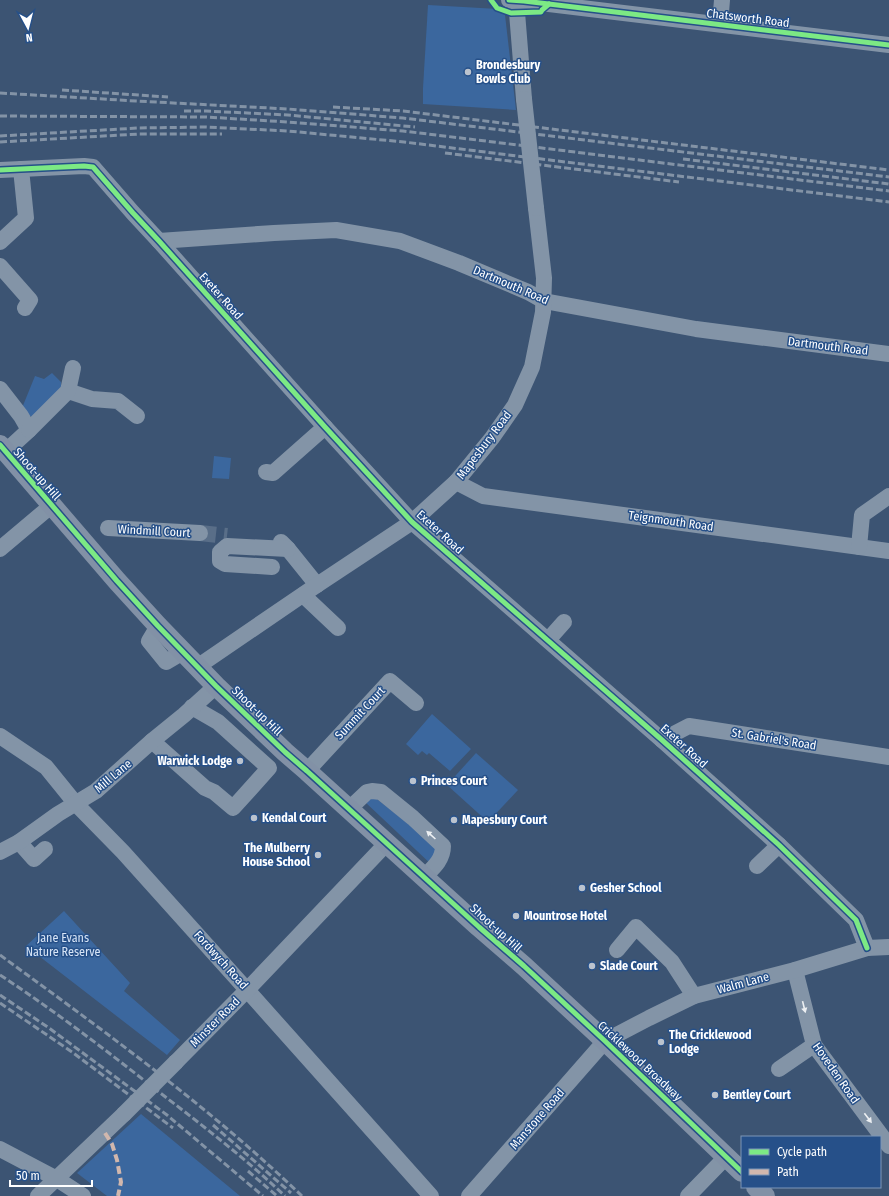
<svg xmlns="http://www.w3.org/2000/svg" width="889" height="1196" viewBox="0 0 889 1196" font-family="'Fira Sans Condensed',sans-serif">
<rect width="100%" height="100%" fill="#3c5473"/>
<g fill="#3b679e">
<polygon points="428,5 498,9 502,11 505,15 516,110 423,104 423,88"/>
<polygon points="52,373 61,382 61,387 36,419 28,415 22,408 35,376 44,379"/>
<polygon points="214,456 231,458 229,479 212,478"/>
<polygon points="432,714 471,749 450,771 429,753 427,755 422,751 418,755 406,744"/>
<polygon points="476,753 518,790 488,822 447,785"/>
<polygon points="373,796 438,847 433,866 364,801"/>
<polygon points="64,911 130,983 124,991 180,1040 167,1055 26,946"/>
<polygon points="141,1114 240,1196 107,1196 77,1173"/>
</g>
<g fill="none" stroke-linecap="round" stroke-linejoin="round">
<polyline stroke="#596e88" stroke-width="16" stroke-dasharray="16 8" stroke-linecap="butt" points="200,533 227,536"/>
<g stroke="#8394a7" stroke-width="16">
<path d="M 509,0 L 524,1 C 646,16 767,30 889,45"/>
<polyline points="516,0 524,99"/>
<polyline points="720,24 722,0"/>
<polyline points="0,170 84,166 93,167 133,213 159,241 325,427 412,522 662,740 779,845 856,920 867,948"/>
<polyline points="159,241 274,233 336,230 400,241 459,263 528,292 544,301 696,329 889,354"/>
<polyline points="0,242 26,218 21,169"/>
<polyline points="0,266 30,300 25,308"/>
<polyline points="0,389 21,416 29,430 5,452"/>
<polyline points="68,391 92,399 118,401 137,416"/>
<polyline points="29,430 68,391 73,368"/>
<polyline points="266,472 273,473 325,427"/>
<polyline points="456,482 483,496 889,551"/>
<polyline points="108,528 200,533"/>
<polyline points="281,542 288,549 317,585"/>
<polyline points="859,547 862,515 889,496"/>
<polyline points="0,549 51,506"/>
<polyline points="272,567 225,564 220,561 220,552 227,546 288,549"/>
<polyline points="303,595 338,628"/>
<polyline points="158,626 149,641 166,662 183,652"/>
<polyline points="548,640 564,622"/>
<polyline points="197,667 317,585 412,522 456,482 492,438 515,405 532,367 543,312 544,278 536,208"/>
<polyline points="0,736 46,767 76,804 123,852 247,990 431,1196"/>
<polyline points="662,740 689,726 889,757"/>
<polyline points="152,741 205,788 214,792 233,808 269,768 218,722 192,707"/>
<polyline points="307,771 390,681 416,703"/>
<path d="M 349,809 L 367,792 L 372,791 L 381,792 L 413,818 L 443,846 C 443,860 433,868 424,877"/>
<polyline points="19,842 34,859 45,849"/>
<polyline points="0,852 19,842 58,814 96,791 152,741 184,715 216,686"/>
<polyline points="757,866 779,845"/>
<polyline points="617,950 636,927 672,962 694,996"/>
<polyline points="795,970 814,1045 889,1146"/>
<polyline points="176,1062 247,990 386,844"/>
<polyline points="779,1069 814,1045"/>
<polyline points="0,1149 57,1179 83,1196"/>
<polyline points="38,1196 124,1114"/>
<polyline points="469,1196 605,1041 649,1018 694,996 795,970 867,948 889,947"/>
<polyline points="688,1196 727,1156"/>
</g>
<g stroke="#8291a6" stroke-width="20">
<polyline points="0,445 117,581 158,626 216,686 285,752 307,771 479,927 524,966 605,1041 742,1172"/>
<polyline points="756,1187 765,1196"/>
</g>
<g stroke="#8393a6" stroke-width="3" stroke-dasharray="7 3" stroke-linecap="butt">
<polyline points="62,90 168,97"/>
<polyline points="0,93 136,101 288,109 403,118 889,177"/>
<polyline points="333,107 403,111 889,170"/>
<polyline points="184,111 206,111 288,115 415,127"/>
<polyline points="0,116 206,117 288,122 403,131 518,145 889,191"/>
<polyline points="0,136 138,128 206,127 288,131 404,142 889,202"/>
<polyline points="0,142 139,134 222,134"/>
<polyline points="445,153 679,182"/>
<polyline points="683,159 889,184"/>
<path d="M 0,955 C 104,1031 209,1107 302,1196"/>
<path d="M 0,975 C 55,1011 107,1051 159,1092 C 202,1125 246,1159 285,1196"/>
<polyline points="0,995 49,1028 167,1115 263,1196"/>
<polyline points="0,1003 72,1052 173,1128"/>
<polyline points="213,1125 291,1193"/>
<polyline points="248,1171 277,1196"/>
</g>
<g stroke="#8394a7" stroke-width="16">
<polyline points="524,99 536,208"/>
<polyline points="124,1114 176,1062"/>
</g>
<polyline stroke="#d1b7ad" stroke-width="4" stroke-dasharray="8 4" stroke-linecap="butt" points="105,1133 112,1144 117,1160 121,1182 118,1196"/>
<defs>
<g id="cycleway">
<polyline points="491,0 497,8 511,13 541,12 542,10 549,4"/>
<path d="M 509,0 L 524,1 C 646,16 767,30 889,45"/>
<polyline points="0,170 84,166 93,167 133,213 159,241 325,427 412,522 662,740 779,845 856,920 867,948"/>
<polyline points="0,445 117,581 158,626 216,686 285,752 307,771 479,927 524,966 605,1041 742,1172"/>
</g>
</defs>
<use href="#cycleway" stroke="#265089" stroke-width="8"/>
<use href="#cycleway" stroke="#7ce984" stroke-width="5"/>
</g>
<defs><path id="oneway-solid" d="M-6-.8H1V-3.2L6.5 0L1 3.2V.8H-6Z"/></defs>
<g fill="#eceff2">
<use href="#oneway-solid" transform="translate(431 835) rotate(-138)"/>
<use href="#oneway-solid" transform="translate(804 1007) rotate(76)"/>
<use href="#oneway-solid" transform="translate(868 1118) rotate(53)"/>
</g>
<g fill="#bbc3ce" stroke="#265089" stroke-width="1.5">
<circle cx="468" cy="72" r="4"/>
<circle cx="240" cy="761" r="4"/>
<circle cx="413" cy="781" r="4"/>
<circle cx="254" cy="818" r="4"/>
<circle cx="454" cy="820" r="4"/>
<circle cx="318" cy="855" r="4"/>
<circle cx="582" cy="888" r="4"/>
<circle cx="516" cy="916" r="4"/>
<circle cx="592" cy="966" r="4"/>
<circle cx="661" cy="1042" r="4"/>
<circle cx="715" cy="1095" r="4"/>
</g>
<g text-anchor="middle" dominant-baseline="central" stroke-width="3" stroke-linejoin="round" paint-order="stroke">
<g font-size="12" fill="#fff" stroke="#265089">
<text transform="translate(748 18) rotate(7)">Chatsworth Road</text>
<text transform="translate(511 285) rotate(23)">Dartmouth Road</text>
<text transform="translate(221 296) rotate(48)">Exeter Road</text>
<text transform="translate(828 346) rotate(7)">Dartmouth Road</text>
<text transform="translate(484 445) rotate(-53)">Mapesbury Road</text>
<text transform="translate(37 474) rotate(49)">Shoot-up Hill</text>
<text transform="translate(671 521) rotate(8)">Teignmouth Road</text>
<text transform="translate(154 531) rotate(3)">Windmill Court</text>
<text transform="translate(440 532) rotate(42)">Exeter Road</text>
<text transform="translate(257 711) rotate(44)">Shoot-up Hill</text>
<text transform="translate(360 713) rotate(-47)">Summit Court</text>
<text transform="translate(774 739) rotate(9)">St. Gabriel's Road</text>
<text transform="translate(684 746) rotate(42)">Exeter Road</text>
<text transform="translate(113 776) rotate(-40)">Mill Lane</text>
<text transform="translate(496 928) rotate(42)">Shoot-up Hill</text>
<text transform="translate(221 960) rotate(48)">Fordwych Road</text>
<text transform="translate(743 983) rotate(-15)">Walm Lane</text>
<text transform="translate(215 1022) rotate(-45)">Minster Road</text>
<text transform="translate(640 1061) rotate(43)">Cricklewood Broadway</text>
<text transform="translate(836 1073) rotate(55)">Hoveden Road</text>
<text transform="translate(537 1119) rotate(-49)">Manstone Road</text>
</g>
<g font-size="12" font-weight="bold" fill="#fff" stroke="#265089" text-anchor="start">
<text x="476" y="65">Brondesbury<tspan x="476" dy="14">Bowls Club</tspan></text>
<text x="232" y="761" text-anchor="end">Warwick Lodge</text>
<text x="421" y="781">Princes Court</text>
<text x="262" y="818">Kendal Court</text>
<text x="462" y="820">Mapesbury Court</text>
<text x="310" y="848" text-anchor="end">The Mulberry<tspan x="310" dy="14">House School</tspan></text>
<text x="590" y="888">Gesher School</text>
<text x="524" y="916">Mountrose Hotel</text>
<text x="600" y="966">Slade Court</text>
<text x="669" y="1035">The Cricklewood<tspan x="669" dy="14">Lodge</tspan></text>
<text x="723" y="1095">Bentley Court</text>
</g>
<g font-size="12" fill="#d7e5f7" stroke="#265089">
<text x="63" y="938">Jane Evans<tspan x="63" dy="14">Nature Reserve</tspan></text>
</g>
</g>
<rect x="741" y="1136" width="140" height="52" fill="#265089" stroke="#7d96b8"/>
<rect x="749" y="1149" width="20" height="6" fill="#7ce984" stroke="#7d96b8"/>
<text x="777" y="1156" font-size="12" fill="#ffffff">Cycle path</text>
<rect x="749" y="1169" width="20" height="6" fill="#d1b7ad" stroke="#7d96b8"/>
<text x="777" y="1176" font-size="12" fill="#ffffff">Path</text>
<g transform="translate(28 28) rotate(173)" stroke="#265089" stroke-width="3" paint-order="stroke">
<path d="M0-3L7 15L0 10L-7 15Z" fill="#ffffff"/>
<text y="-6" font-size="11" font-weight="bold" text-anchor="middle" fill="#ffffff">N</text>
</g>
<path d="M10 1180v6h82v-6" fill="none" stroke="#ffffff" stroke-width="2"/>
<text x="16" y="1180" font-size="12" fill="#ffffff" stroke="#265089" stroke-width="3" paint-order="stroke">50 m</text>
</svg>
